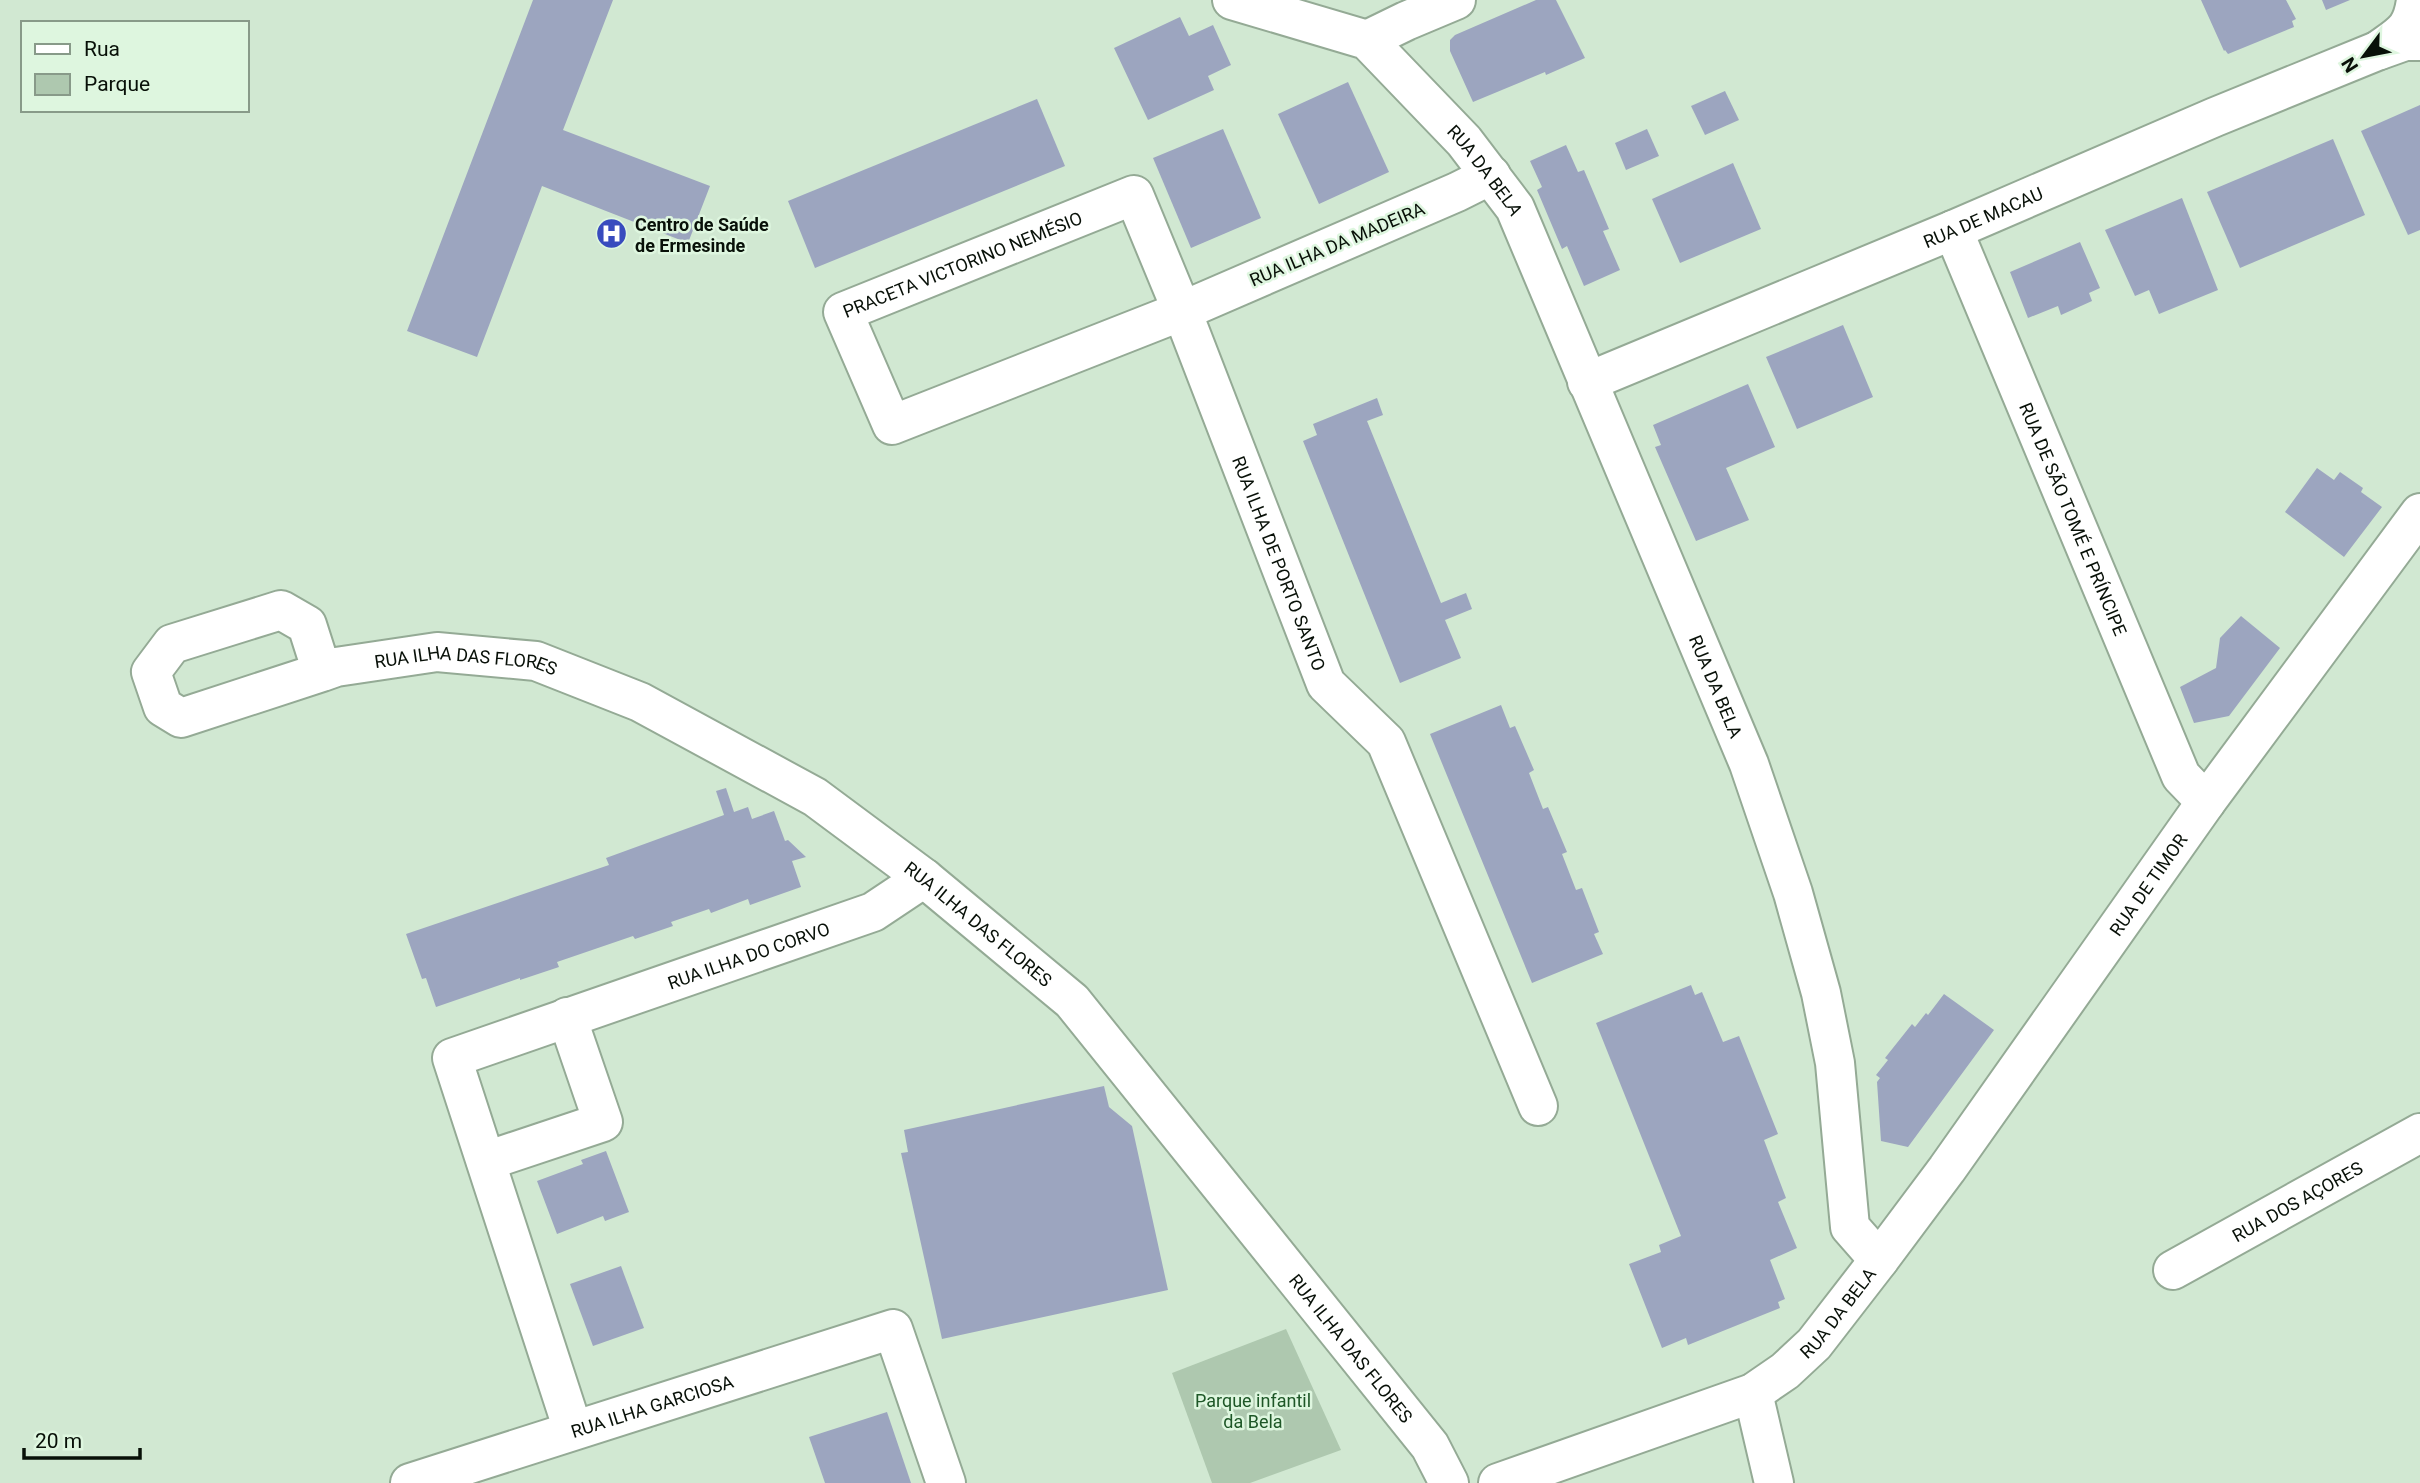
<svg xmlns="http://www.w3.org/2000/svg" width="2420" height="1483" viewBox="0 0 2420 1483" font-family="Roboto,sans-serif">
<rect width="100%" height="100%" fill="#d1e8d2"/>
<polygon fill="#aec8af" points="1286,1329 1341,1450 1250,1483 1212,1483 1172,1373"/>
<g fill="#9ca5bf">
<polygon points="533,0 613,0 563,130 710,186 688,243 542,186 477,357 407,331"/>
<polygon points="1536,0 1556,0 1585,58 1546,75 1545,72 1473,102 1450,51 1450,40 1455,35"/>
<polygon points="2201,0 2286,0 2296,19 2292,21 2294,27 2228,54 2225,50 2224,51"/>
<polygon points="2322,0 2350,0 2326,10"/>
<polygon points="1180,17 1189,36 1213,25 1231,65 1208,76 1214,90 1148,120 1114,48"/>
<polygon points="1348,82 1389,172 1319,204 1278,114"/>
<polygon points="1725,91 1739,120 1705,135 1691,106"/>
<polygon points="1037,99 1065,166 815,268 788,201"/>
<polygon points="2420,105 2420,230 2408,235 2361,131"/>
<polygon points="1223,129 1261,218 1191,248 1153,158"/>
<polygon points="1647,129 1659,156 1626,170 1615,143"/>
<polygon points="2333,139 2365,215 2240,268 2207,192"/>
<polygon points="1566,145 1578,172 1584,170 1609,229 1603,231 1620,270 1584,286 1567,246 1562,249 1537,190 1542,187 1530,161"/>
<polygon points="1733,163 1761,229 1680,263 1652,199"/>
<polygon points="2182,198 2218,290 2159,314 2149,290 2135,296 2105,230"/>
<polygon points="2080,242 2100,288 2089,293 2092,301 2061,315 2058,306 2028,318 2010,272"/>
<polygon points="1843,325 1873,397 1797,429 1766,357"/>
<polygon points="1748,384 1775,447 1726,468 1749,520 1696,541 1655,447 1661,445 1653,425"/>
<polygon points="1377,398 1383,415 1367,421 1441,603 1466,593 1472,609 1445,620 1461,658 1400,683 1303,441 1317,435 1313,424"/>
<polygon points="2317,468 2334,480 2340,472 2363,488 2361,492 2382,507 2344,557 2285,512"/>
<polygon points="2241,616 2280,648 2229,716 2194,723 2180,687 2216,668 2220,638"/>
<polygon points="1501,705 1510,728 1515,726 1534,770 1529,773 1543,809 1548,807 1567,852 1562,854 1576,890 1582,888 1599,932 1594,934 1603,954 1532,983 1430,734"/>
<polygon points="726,788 734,812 748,807 752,819 774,811 785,841 788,840 806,857 792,861 801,887 750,905 748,899 711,913 709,909 671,922 673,926 635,939 633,936 557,962 559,967 520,980 520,978 436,1007 426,978 422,979 406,934 609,865 606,858 724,815 716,791"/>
<polygon points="1691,985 1695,995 1702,992 1723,1042 1739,1036 1778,1134 1764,1140 1786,1198 1778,1202 1797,1248 1770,1260 1785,1299 1778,1302 1780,1308 1688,1345 1686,1338 1662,1348 1629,1264 1661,1252 1659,1245 1681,1236 1596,1023"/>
<polygon points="1944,994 1994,1030 1908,1147 1881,1141 1877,1082 1880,1078 1876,1075 1888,1060 1885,1058 1912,1024 1915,1027 1926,1013 1928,1015"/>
<polygon points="1104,1086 1109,1107 1132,1126 1168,1290 942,1339 901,1153 908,1152 904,1130"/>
<polygon points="606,1151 629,1212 605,1221 603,1216 557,1234 537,1181 583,1164 581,1160"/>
<polygon points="621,1266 644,1328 593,1346 570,1284"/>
<polygon points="887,1412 911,1483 825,1483 809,1437"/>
</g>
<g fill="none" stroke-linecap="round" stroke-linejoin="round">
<defs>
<g id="street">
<path id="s1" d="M 1232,0 L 1367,40 L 1464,141 L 1515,208 L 1749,764 L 1793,893 L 1821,993 L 1835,1063 L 1850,1227 L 1879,1260"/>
<polyline points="1367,40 1406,21 1456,0"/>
<path d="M 2379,50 C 2402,33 2412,30 2416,0"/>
<path id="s2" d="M 1491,175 L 1457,192 L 1182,311 L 892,425 L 843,312 L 1134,195 L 1182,311 L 1326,684 L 1386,742 L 1538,1106"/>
<path id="s3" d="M 1953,230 L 2181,776 L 2206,802"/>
<path id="s4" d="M 1587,382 L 1953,230 L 2215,117 L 2377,51 L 2405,41 L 2420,41"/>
<path id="s5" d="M 322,672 L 307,625 L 281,610 L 172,644 L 151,672 L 163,707 L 181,718 L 322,672 L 336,667 L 437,652 L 536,661 L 640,702 L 815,797 L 924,878 L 1072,1001 L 1430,1446 L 1449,1483"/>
<polyline points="486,1161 603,1122 567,1017"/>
<path id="s6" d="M 2173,1270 L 2420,1133"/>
<polyline points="1753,1393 1774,1483"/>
<path id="s7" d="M 573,1430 L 452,1058 L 873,912 L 924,878"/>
<path id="s8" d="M 410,1483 L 893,1329 L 946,1483"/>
<path id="s9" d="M 1498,1483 L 1753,1393 L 1785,1371 L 1814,1344 L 1879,1260 L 1947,1169 L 2206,802 L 2420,513"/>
</g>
</defs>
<use href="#street" stroke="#94aa95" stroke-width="42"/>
<use href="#street" stroke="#fff" stroke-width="38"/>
</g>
<defs>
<symbol id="hospital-disc" viewBox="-11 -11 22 22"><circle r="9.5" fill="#384bbe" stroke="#def6df"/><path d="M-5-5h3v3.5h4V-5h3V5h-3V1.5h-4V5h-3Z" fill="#fff"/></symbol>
</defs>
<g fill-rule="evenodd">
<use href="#hospital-disc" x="594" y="216" width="35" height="35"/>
</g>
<g text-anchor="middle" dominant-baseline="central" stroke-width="5" stroke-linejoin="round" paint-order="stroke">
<g font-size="18" fill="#081008" stroke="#def6df">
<text stroke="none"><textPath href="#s1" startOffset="317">RUA DA BELA</textPath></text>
<text stroke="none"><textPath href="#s4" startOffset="429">RUA DE MACAU</textPath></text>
<text transform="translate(1337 244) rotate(-23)">RUA ILHA DA MADEIRA</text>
<text stroke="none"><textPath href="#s2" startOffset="901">PRACETA VICTORINO NEMÉSIO</textPath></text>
<text stroke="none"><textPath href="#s3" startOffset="313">RUA DE SÃO TOMÉ E PRÍNCIPE</textPath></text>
<text stroke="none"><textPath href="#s2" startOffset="1482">RUA ILHA DE PORTO SANTO</textPath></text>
<text stroke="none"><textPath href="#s5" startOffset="581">RUA ILHA DAS FLORES</textPath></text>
<text stroke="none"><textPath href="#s1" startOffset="884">RUA DA BELA</textPath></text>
<text stroke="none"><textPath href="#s9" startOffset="917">RUA DE TIMOR</textPath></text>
<text stroke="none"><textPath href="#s5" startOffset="1169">RUA ILHA DAS FLORES</textPath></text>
<text stroke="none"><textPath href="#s7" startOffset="705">RUA ILHA DO CORVO</textPath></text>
<text stroke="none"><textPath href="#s6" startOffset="142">RUA DOS AÇORES</textPath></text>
<text stroke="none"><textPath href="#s9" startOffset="388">RUA DA BELA</textPath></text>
<text stroke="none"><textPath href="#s5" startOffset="1736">RUA ILHA DAS FLORES</textPath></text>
<text stroke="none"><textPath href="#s8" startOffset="254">RUA ILHA GARCIOSA</textPath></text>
</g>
<g font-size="18" font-weight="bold" fill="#081008" stroke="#def6df" text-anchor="start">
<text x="635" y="224">Centro de Saúde<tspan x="635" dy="21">de Ermesinde</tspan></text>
</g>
<g font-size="18" fill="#1e5727" stroke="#def6df">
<text x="1253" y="1400">Parque infantil<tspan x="1253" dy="21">da Bela</tspan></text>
</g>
</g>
<rect x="21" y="21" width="228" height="91" fill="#def6df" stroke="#889a89" stroke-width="2"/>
<rect x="35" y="44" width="35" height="10" fill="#ffffff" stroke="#889a89" stroke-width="2"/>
<text x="84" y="56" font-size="21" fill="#081008">Rua</text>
<rect x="35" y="74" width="35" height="21" fill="#aec8af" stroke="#889a89" stroke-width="2"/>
<text x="84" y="91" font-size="21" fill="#081008">Parque</text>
<g transform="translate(2364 56) rotate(238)" stroke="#def6df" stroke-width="5" paint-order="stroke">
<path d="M0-5L12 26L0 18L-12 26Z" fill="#081008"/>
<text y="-10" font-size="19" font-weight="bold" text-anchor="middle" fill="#081008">N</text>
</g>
<path d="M24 1448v10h116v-10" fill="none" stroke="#081008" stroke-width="3.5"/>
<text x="35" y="1448" font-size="21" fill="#081008" stroke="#def6df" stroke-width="5" paint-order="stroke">20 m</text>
</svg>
